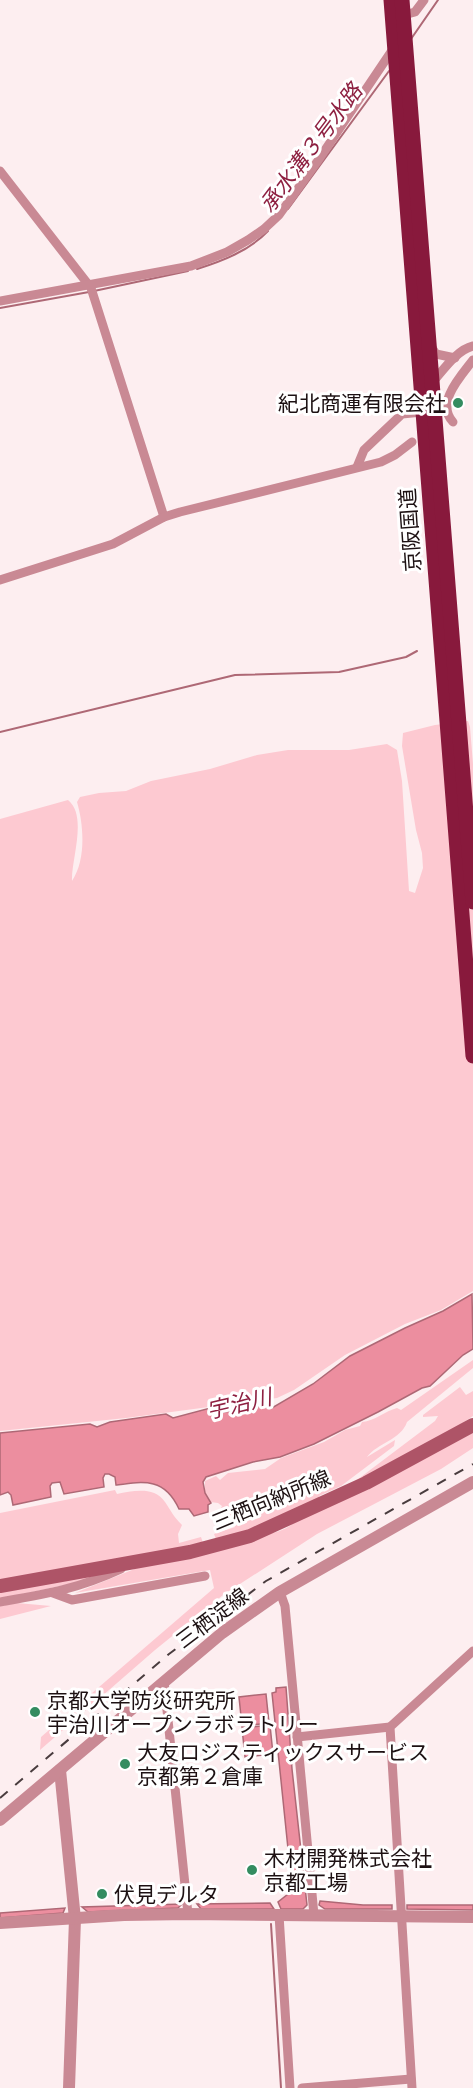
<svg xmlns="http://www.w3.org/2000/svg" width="473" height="2088" viewBox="0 0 473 2088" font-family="Rubik,'Noto Sans JP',sans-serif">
<rect width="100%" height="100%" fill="#fdeef0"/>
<g fill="#fdc9d1">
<path d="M 468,721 L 470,727 L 473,764 L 473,1291 L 441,1310 L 405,1324 L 345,1355 L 294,1390 L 277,1398 L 126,1418 L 0,1431 L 0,819 L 68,800 C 88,816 71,860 72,881 C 86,860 84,826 77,802 L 80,797 L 99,793 L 126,791 L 151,781 L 210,769 L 257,755 L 288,750 L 349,750 L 387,744 L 397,750 L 402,781 L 409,891 L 415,893 L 423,868 L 422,853 L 416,830 L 402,746 L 403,733 L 435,725 Z"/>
<path d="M 473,1360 L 473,1368 L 407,1422 C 401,1440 377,1443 367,1457 L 395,1440 L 394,1446 L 341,1486 L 319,1496 L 321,1502 L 268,1525 L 216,1539 L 214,1534 L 235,1527 L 233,1522 L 221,1522 L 219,1512 L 222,1506 L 218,1503 L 210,1502 L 205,1493 L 205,1481 L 216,1476 L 220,1480 L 228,1473 L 265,1469 L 281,1458 L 324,1442 L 345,1430 L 360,1426 L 362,1422 C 375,1421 385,1411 397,1408 L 401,1410 Z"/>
<polygon points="460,1387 466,1395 473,1391 473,1416 443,1436 337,1495 435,1421 438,1416 423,1417 423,1415"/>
<path d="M 473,1429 L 473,1448 L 441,1469 L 317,1534 L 223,1595 L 155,1650 L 40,1750 L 41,1737 L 214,1588 L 210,1570 L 75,1593 L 137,1568 L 263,1534 C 275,1534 291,1528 299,1518 Z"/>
<path d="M 115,1490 L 117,1494 C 133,1491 154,1486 165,1502 C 172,1512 172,1515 182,1525 L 178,1534 L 179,1543 L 201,1537 L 203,1543 L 0,1583 L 0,1513 Z"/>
<polygon points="110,1570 78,1582 0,1599 0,1591"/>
<polygon points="17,1603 51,1606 0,1619 0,1606"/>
</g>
<g fill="#ec8e9f" stroke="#ae6875" stroke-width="1.5">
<path d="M 472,1294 L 473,1349 L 463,1355 L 430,1386 L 422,1388 L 378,1412 L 314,1444 L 280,1457 L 253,1462 L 206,1477 L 203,1482 L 205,1493 L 211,1503 L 208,1505 L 208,1512 L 194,1516 L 189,1509 L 179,1509 C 165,1478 145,1481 116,1485 L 115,1477 L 109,1474 L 105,1474 L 103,1478 L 104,1487 L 64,1494 L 60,1482 L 52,1483 L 50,1486 L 51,1497 L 13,1505 L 11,1495 L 8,1492 L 0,1495 L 0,1433 L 90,1424 L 97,1427 L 110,1422 L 166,1414 L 173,1418 L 214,1407 L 219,1413 L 261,1406 L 272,1408 L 313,1384 L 350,1356 L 405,1328 L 443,1311 Z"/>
<polygon points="286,1687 292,1769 307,1905 303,1909 281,1909 278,1902 288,1894 291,1878 272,1693 276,1692 276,1688"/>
<polygon points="266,1694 269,1723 242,1726 239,1697"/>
<polygon points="270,1725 273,1754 245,1757 242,1728"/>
<polygon points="320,1901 363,1905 392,1905 392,1909 325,1909 319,1905"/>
<polygon points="270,1903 274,1909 201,1909 197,1904"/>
<polygon points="182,1904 178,1908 88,1912 82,1907"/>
<polygon points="407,1905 473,1905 473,1910 407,1909"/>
<polygon points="65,1908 63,1913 0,1918 0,1913"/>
</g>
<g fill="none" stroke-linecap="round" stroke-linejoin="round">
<g stroke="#ae6875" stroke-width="2">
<polyline points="411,39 438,0"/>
<polyline points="288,209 389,71"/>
<path d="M 197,269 C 222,261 249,251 268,231"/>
<polyline points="94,291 188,271"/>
<polyline points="0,308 89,292"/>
<polyline points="0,732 235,675 339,672 406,657 417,651"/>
<polyline points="271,1924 281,2088"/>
</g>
<g stroke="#c98994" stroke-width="9">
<polyline points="404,15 415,12 424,0"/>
<polyline points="0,171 91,288 164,517"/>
<polyline points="0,301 191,266 227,252 248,240 264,229 279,215 317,162 395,46"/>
<polyline points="430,345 436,354 455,358"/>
<path d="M 431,384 C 442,372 456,350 473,346"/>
<path d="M 453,422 C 435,403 461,376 473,360"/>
<polyline points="357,467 364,450 402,414 422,412"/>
<polyline points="0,580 113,544 164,517 180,512 381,462 395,455 412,442"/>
<polyline points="280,1592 285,1606 314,1915"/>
<polyline points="53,1593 72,1600 205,1576"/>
<path d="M 0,1602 C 46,1594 78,1589 121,1569"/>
<polyline points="164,1681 188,1914"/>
<polyline points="297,1737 390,1727"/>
<polyline points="279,1915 290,2088"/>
<polyline points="302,2088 411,2079"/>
<polyline points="412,2088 390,1727 473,1651"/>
</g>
<g stroke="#c98994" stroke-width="12">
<polyline points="60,1770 75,1919 69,2088"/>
<polyline points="0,1820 222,1633 280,1592 473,1482"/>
<polyline points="0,1923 124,1915 188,1914 473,1917"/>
</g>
<polyline stroke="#ae5467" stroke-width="14" points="0,1586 190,1552 250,1536 366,1483 473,1425"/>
<g stroke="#88193c" stroke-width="15">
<polyline points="391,0 473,1056"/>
<path d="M 402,0 C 427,301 447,602 473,902"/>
</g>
<polyline stroke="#493c3e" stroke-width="2" stroke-dasharray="10 10" stroke-linecap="butt" points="0,1798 169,1654 266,1581 473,1464"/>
</g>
<g fill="#348c60" stroke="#fff" stroke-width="2">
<circle cx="458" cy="403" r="6"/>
<circle cx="35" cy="1712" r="6"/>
<circle cx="125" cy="1764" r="6"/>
<circle cx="252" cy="1870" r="6"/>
<circle cx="102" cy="1894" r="6"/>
</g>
<g text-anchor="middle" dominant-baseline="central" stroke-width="6" stroke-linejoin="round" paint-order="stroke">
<g font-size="21" fill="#1d1113" stroke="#fff" text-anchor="start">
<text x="446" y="403" text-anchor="end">紀北商運有限会社</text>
<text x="47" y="1700">京都大学防災研究所<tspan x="47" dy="24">宇治川オープンラボラトリー</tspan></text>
<text x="137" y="1752">大友ロジスティックスサービス<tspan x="137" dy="24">京都第２倉庫</tspan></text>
<text x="264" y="1858">木材開発株式会社<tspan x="264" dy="24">京都工場</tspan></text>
<text x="114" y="1894">伏見デルタ</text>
</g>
<g font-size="21" fill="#1d1113" stroke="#fff">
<text transform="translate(410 530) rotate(-94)">京阪国道</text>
<text transform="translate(271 1500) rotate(-22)">三栖向納所線</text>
<text transform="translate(212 1618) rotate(-37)">三栖淀線</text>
</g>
<g font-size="22" font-style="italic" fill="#8e2041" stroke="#fff">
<text transform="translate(311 148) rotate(-53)">承水溝３号水路</text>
<text transform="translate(239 1404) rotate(-13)">宇治川</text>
</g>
</g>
</svg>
